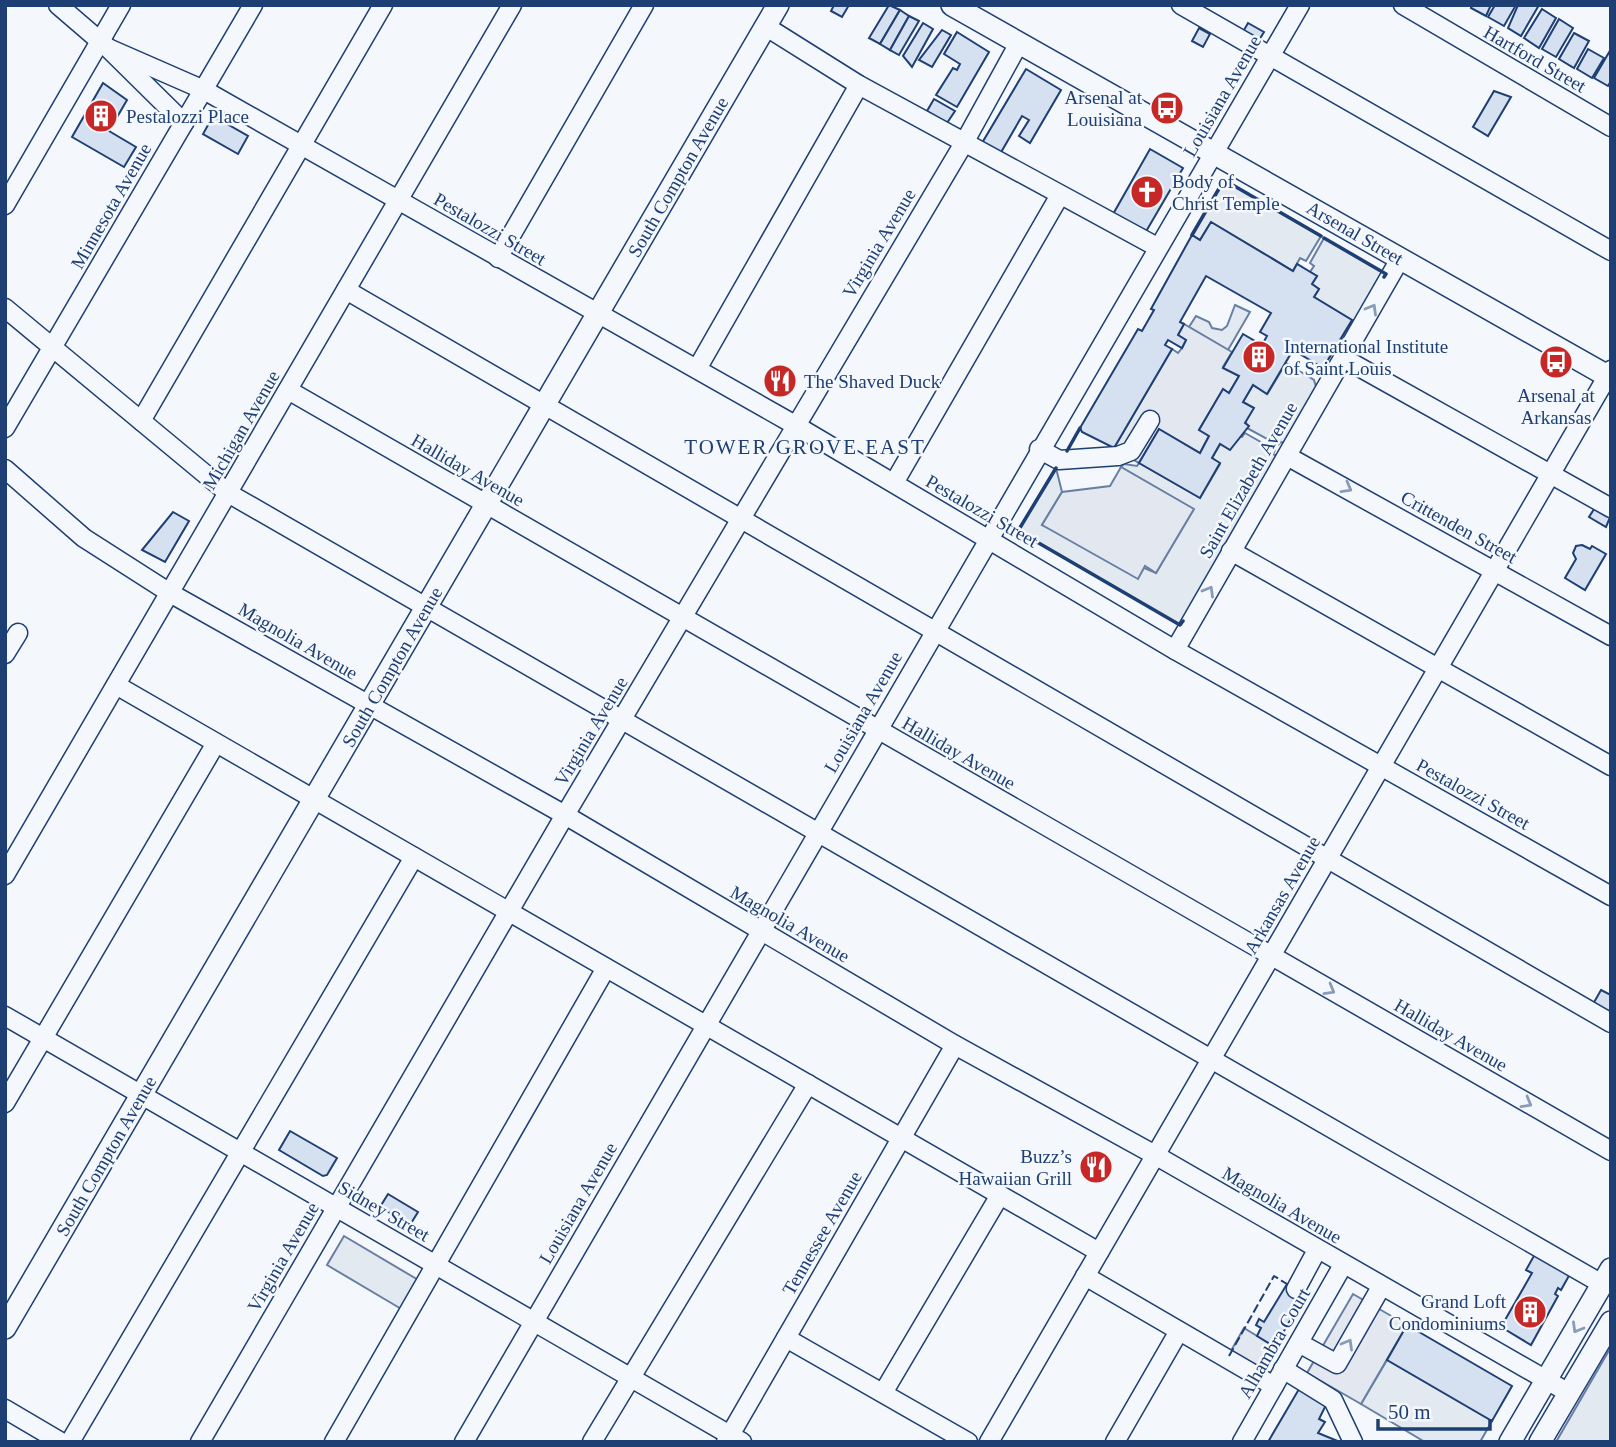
<svg xmlns="http://www.w3.org/2000/svg" width="1616" height="1447" viewBox="0 0 1616 1447" font-family="'Times New Roman',serif">
<rect width="100%" height="100%" fill="#f4f7fb"/>
<g fill="#e3e9f0" stroke="#687fa3" stroke-width="2">
<polygon points="1224,180 1321,236 1306,261 1300,258 1293,271 1211,222 1200,240 1192,235"/>
<polygon points="1324,238 1386,274 1328,370 1323,368 1352,320 1314,297 1319,289 1312,284 1317,276 1310,272 1314,266 1310,263"/>
<polygon points="1235,305 1250,312 1228,350 1189,327 1196,316 1209,322 1212,328 1222,330 1227,326"/>
<polygon points="1286,363 1314,380 1317,390 1286,444 1281,442 1278,445 1247,428 1243,402 1253,385 1268,393"/>
<polygon points="1245,433 1275,450 1273,454 1279,457 1180,625 1018,531 1056,468 1062,492 1042,525 1156,573 1193,509 1121,467 1124,464 1137,466 1139,463 1200,498 1220,464 1212,458 1220,444 1239,435 1242,437"/>
<polygon points="344,1236 420,1281 403,1310 327,1265"/>
<polygon points="1611,1347 1611,1442 1556,1442"/>
<polygon points="1387,1360 1492,1421 1480,1442 1425,1442 1361,1404"/>
</g>
<g fill="#e3e8f0" stroke="#687fa3" stroke-width="2">
<polygon points="1184,324 1232,352 1223,367 1239,376 1229,393 1223,390 1199,430 1209,436 1200,453 1159,429 1139,463 1114,448 1172,349 1178,353 1182,348 1186,340 1178,335"/>
<polygon points="1121,467 1194,509 1156,573 1145,566 1138,579 1042,525 1062,492 1110,486"/>
<polygon points="1353,1294 1407,1325 1361,1404 1307,1373"/>
<polygon points="1244,1328 1275,1347 1260,1374 1228,1356"/>
</g>
<g fill="#d5e0f0" stroke="#1d3f73" stroke-width="2">
<polygon points="834,5 849,5 842,17 831,11"/>
<polygon points="889,5 900,10 880,44 869,38"/>
<polygon points="1472,5 1491,5 1486,16 1471,8"/>
<polygon points="1495,5 1516,5 1504,26 1488,17"/>
<polygon points="1518,5 1539,5 1521,36 1508,28"/>
<polygon points="1542,9 1556,18 1539,48 1524,38"/>
<polygon points="900,10 909,16 890,50 880,44"/>
<polygon points="909,16 919,21 899,55 890,50"/>
<polygon points="1559,19 1573,28 1556,57 1542,49"/>
<polygon points="923,23 933,29 912,67 903,56"/>
<polygon points="1248,23 1264,32 1256,45 1240,37"/>
<polygon points="1199,28 1210,34 1203,47 1192,41"/>
<polygon points="942,30 951,35 932,67 919,60"/>
<polygon points="957,32 989,52 957,107 936,95 953,68 957,70 960,64 944,54"/>
<polygon points="1574,33 1589,41 1574,68 1559,59"/>
<polygon points="1588,49 1604,58 1592,78 1577,69"/>
<polygon points="1611,49 1611,81 1608,86 1594,78"/>
<polygon points="1026,69 1061,90 1030,143 1019,136 1029,120 1022,116 1000,154 982,143"/>
<polygon points="103,83 127,100 109,131 136,147 124,167 72,137"/>
<polygon points="1494,91 1511,97 1488,136 1473,127"/>
<polygon points="934,99 955,111 947,123 927,111"/>
<polygon points="213,116 248,136 238,154 203,134"/>
<polygon points="1150,149 1183,168 1144,235 1112,216"/>
<polygon points="1211,222 1293,271 1297,264 1317,276 1312,284 1319,289 1314,297 1352,320 1323,368 1293,350 1267,394 1253,385 1243,402 1254,408 1245,423 1249,426 1230,450 1220,444 1212,458 1220,463 1200,498 1139,463 1159,429 1200,453 1209,436 1199,430 1223,389 1229,393 1239,376 1223,368 1243,334 1262,345 1267,336 1260,332 1271,313 1206,276 1180,322 1184,324 1178,335 1186,340 1182,348 1168,340 1165,345 1172,349 1114,448 1082,432 1080,428 1138,329 1142,331 1154,310 1151,309 1192,235 1200,240"/>
<polygon points="1596,506 1611,515 1606,527 1589,517"/>
<polygon points="173,512 189,521 165,562 142,550"/>
<polygon points="1582,545 1590,549 1592,546 1606,554 1585,590 1565,578 1576,559 1573,553 1576,546"/>
<polygon points="1601,990 1611,995 1611,1014 1593,1004"/>
<polygon points="290,1131 337,1158 327,1175 323,1176 279,1150"/>
<polygon points="388,1194 418,1212 410,1225 380,1207"/>
<polygon points="1535,1254 1570,1274 1561,1290 1558,1288 1555,1294 1558,1296 1531,1345 1501,1327 1532,1273 1526,1270"/>
<polygon points="1287,1284 1305,1294 1275,1347 1257,1336 1261,1328 1256,1325 1259,1319 1264,1322"/>
<polygon points="1407,1325 1512,1386 1492,1421 1387,1360"/>
<polygon points="1299,1389 1326,1405 1319,1419 1325,1422 1318,1433 1340,1442 1268,1442"/>
</g>
<g fill="none" stroke-linecap="round" stroke-linejoin="round">
<defs>
<g id="minor">
<polyline points="58,5 108,48 184,123"/>
<polyline points="1181,5 1611,251"/>
<polyline points="1403,5 1611,127"/>
<polyline points="765,26 859,85 1157,247"/>
<polyline points="108,48 204,90 795,425 1175,650 1611,896"/>
<polyline points="5,205 121,5"/>
<polyline points="498,258 644,5"/>
<polyline points="346,290 1611,1023"/>
<polyline points="5,308 228,493 1602,1284"/>
<polyline points="1343,358 1611,508"/>
<polyline points="697,369 859,85"/>
<polyline points="288,390 1611,1151"/>
<polyline points="141,421 383,5"/>
<polyline points="5,428 253,5"/>
<polyline points="1039,449 1059,460 1118,456 1131,451 1150,420"/>
<polyline points="1287,456 1611,636"/>
<polyline points="5,469 84,538 170,593 565,815 955,1045 1155,1155 1569,1393"/>
<polyline points="894,483 1060,195"/>
<polyline points="1231,551 1611,766"/>
<polyline points="1175,650 1400,259"/>
<polyline points="5,654 18,633"/>
<polyline points="116,685 1099,1252"/>
<polyline points="5,875 512,5"/>
<polyline points="5,1016 742,1442"/>
<polyline points="5,1103 216,743"/>
<polyline points="1085,1276 1274,1386"/>
<polyline points="1296,1289 1317,1250"/>
<polyline points="786,1338 968,1442"/>
<polyline points="1299,1343 1337,1364 1381,1287"/>
<polyline points="1283,1369 1333,1400 1353,1442"/>
<polyline points="883,1393 1000,1195"/>
<polyline points="5,1409 61,1442"/>
<polyline points="70,1442 414,857"/>
<polyline points="200,1442 565,815 964,143 1019,43"/>
<polyline points="334,1442 606,968"/>
<polyline points="464,1442 1300,5"/>
<polyline points="592,1442 808,1084"/>
<polyline points="726,1442 955,1045"/>
<polyline points="989,1442 1611,370"/>
<polyline points="1115,1442 1179,1331"/>
<polyline points="1242,1442 1343,1265"/>
</g>
<g id="major">
<polyline points="952,5 1611,378"/>
<polyline points="5,1328 778,5"/>
<polyline points="1510,1442 1611,1269"/>
<polyline points="1540,1442 1611,1322"/>
</g>
</defs>
<use href="#minor" stroke="#1d3f73" stroke-width="21"/>
<use href="#major" stroke="#1d3f73" stroke-width="24"/>
<use href="#minor" stroke="#f4f7fb" stroke-width="18"/>
<use href="#major" stroke="#f4f7fb" stroke-width="21"/>
<g stroke="#1d3f73" stroke-width="2" stroke-dasharray="9 3.5" stroke-linecap="butt">
<polyline points="1229,1356 1274,1276 1287,1284"/>
<polyline points="1259,1373 1275,1347"/>
</g>
<g stroke="#1d3f73" stroke-width="3.5">
<polyline points="1192,235 1224,180 1321,236"/>
<polyline points="1324,238 1386,274 1384,277"/>
<polyline points="1067,451 1080,428"/>
<polyline points="1056,468 1018,531 1180,625 1183,621"/>
</g>
</g>
<defs><path id="oneway-chevron" d="M-2-3.5L2.5 0L-2 3.5" fill="none" stroke-width="1.6" stroke-linecap="round" stroke-linejoin="round" transform="scale(1.75)"/></defs>
<g stroke="#889bb7">
<use href="#oneway-chevron" transform="translate(1372 309) rotate(-60)"/>
<use href="#oneway-chevron" transform="translate(1347 488) rotate(29)"/>
<use href="#oneway-chevron" transform="translate(1209 591) rotate(-60)"/>
<use href="#oneway-chevron" transform="translate(1330 990) rotate(30)"/>
<use href="#oneway-chevron" transform="translate(1527 1103) rotate(30)"/>
<use href="#oneway-chevron" transform="translate(1577 1328) rotate(120)"/>
<use href="#oneway-chevron" transform="translate(1348 1344) rotate(-60)"/>
</g>
<defs>
<symbol id="bus-disc" viewBox="-11 -11 22 22"><circle r="9.5" fill="#c62828" stroke="#f4f7fb"/><path d="M-5-6H5V4H4V6H2V4H-2V6H-4V4H-5ZM-3.5-4V0h7V-4ZM-3.5 1.2v1.5H-2V1.2ZM2 1.2v1.5H3.5V1.2Z" fill="#fff"/></symbol>
<symbol id="building-disc" viewBox="-11 -11 22 22"><circle r="9.5" fill="#c62828" stroke="#f4f7fb"/><path d="M-4-6H4V6H1V3H-1V6H-4ZM-2.5-4.3h1.7v1.8h-1.7ZM.8-4.3h1.7v1.8H.8ZM-2.5-1h1.7V.8h-1.7ZM.8-1h1.7V.8H.8Z" fill="#fff"/></symbol>
<symbol id="church-disc" viewBox="-11 -11 22 22"><circle r="9.5" fill="#c62828" stroke="#f4f7fb"/><path d="M-1.2-6h2.4v3.5h3.3v2.4h-3.3V6h-2.4V-.1h-3.3v-2.4h3.3Z" fill="#fff"/></symbol>
<symbol id="restaurant-disc" viewBox="-11 -11 22 22"><circle r="9.5" fill="#c62828" stroke="#f4f7fb"/><path d="M-5-6h1v4h1v-4h1v4h1v-4h1v5L-1.5 .5V6h-2V.5L-5-1ZM5-6V6H3V1.5H1.5Q1.5-4 5-6Z" fill="#fff"/></symbol>
</defs>
<g fill-rule="evenodd">
<use href="#bus-disc" x="1148" y="89" width="38" height="38"/>
<use href="#building-disc" x="82" y="97" width="38" height="38"/>
<use href="#church-disc" x="1128" y="173" width="38" height="38"/>
<use href="#building-disc" x="1240" y="338" width="38" height="38"/>
<use href="#bus-disc" x="1537" y="343" width="38" height="38"/>
<use href="#restaurant-disc" x="761" y="362" width="38" height="38"/>
<use href="#restaurant-disc" x="1077" y="1148" width="38" height="38"/>
<use href="#building-disc" x="1511" y="1293" width="38" height="38"/>
</g>
<g text-anchor="middle" dominant-baseline="central" stroke-width="5" stroke-linejoin="round" paint-order="stroke">
<g font-size="19" fill="#1d3f73" stroke="#f4f7fb">
<text transform="translate(1535 59) rotate(30)">Hartford Street</text>
<text transform="translate(1222 96) rotate(-60)">Louisiana Avenue</text>
<text transform="translate(678 177) rotate(-60)">South Compton Avenue</text>
<text transform="translate(111 206) rotate(-60)">Minnesota Avenue</text>
<text transform="translate(490 229) rotate(30)">Pestalozzi Street</text>
<text transform="translate(1355 233) rotate(30)">Arsenal Street</text>
<text transform="translate(879 243) rotate(-59)">Virginia Avenue</text>
<text transform="translate(241 430) rotate(-60)">Michigan Avenue</text>
<text transform="translate(468 470) rotate(30)">Halliday Avenue</text>
<text transform="translate(1248 480) rotate(-60)">Saint Elizabeth Avenue</text>
<text transform="translate(982 511) rotate(30)">Pestalozzi Street</text>
<text transform="translate(1459 527) rotate(29)">Crittenden Street</text>
<text transform="translate(298 641) rotate(30)">Magnolia Avenue</text>
<text transform="translate(392 667) rotate(-60)">South Compton Avenue</text>
<text transform="translate(863 712) rotate(-60)">Louisiana Avenue</text>
<text transform="translate(591 731) rotate(-59)">Virginia Avenue</text>
<text transform="translate(959 753) rotate(30)">Halliday Avenue</text>
<text transform="translate(1473 794) rotate(29)">Pestalozzi Street</text>
<text transform="translate(1282 895) rotate(-60)">Arkansas Avenue</text>
<text transform="translate(790 924) rotate(30)">Magnolia Avenue</text>
<text transform="translate(1451 1035) rotate(30)">Halliday Avenue</text>
<text transform="translate(106 1156) rotate(-60)">South Compton Avenue</text>
<text transform="translate(578 1203) rotate(-60)">Louisiana Avenue</text>
<text transform="translate(1282 1205) rotate(30)">Magnolia Avenue</text>
<text transform="translate(384 1211) rotate(30)">Sidney Street</text>
<text transform="translate(822 1233) rotate(-60)">Tennessee Avenue</text>
<text transform="translate(283 1257) rotate(-60)">Virginia Avenue</text>
<text transform="translate(1274 1343) rotate(-60)">Alhambra Court</text>
</g>
<g font-size="19" fill="#1d3f73" stroke="#f4f7fb" text-anchor="start">
<text x="1142" y="97" text-anchor="end">Arsenal at<tspan x="1142" dy="22">Louisiana</tspan></text>
<text x="126" y="116">Pestalozzi Place</text>
<text x="1172" y="181">Body of<tspan x="1172" dy="22">Christ Temple</tspan></text>
<text x="1284" y="346">International Institute<tspan x="1284" dy="22">of Saint Louis</tspan></text>
<text x="804" y="381">The Shaved Duck</text>
<text x="1556" y="395" text-anchor="middle">Arsenal at<tspan x="1556" dy="22">Arkansas</tspan></text>
<text x="1072" y="1156" text-anchor="end">Buzz’s<tspan x="1072" dy="22">Hawaiian Grill</tspan></text>
<text x="1506" y="1301" text-anchor="end">Grand Loft<tspan x="1506" dy="22">Condominiums</tspan></text>
</g>
<g font-size="21" letter-spacing="2" fill="#1d3f73" stroke="#f4f7fb">
<text x="805" y="447">TOWER GROVE EAST</text>
</g>
</g>
<rect width="1616" height="1447" fill="none" stroke="#1d3f73" stroke-width="14"/>
<path d="M1378 1419v10h112v-10" fill="none" stroke="#1d3f73" stroke-width="3.5"/>
<text x="1388" y="1419" font-size="21" fill="#1d3f73" stroke="#f4f7fb" stroke-width="5" paint-order="stroke">50 m</text>
</svg>
